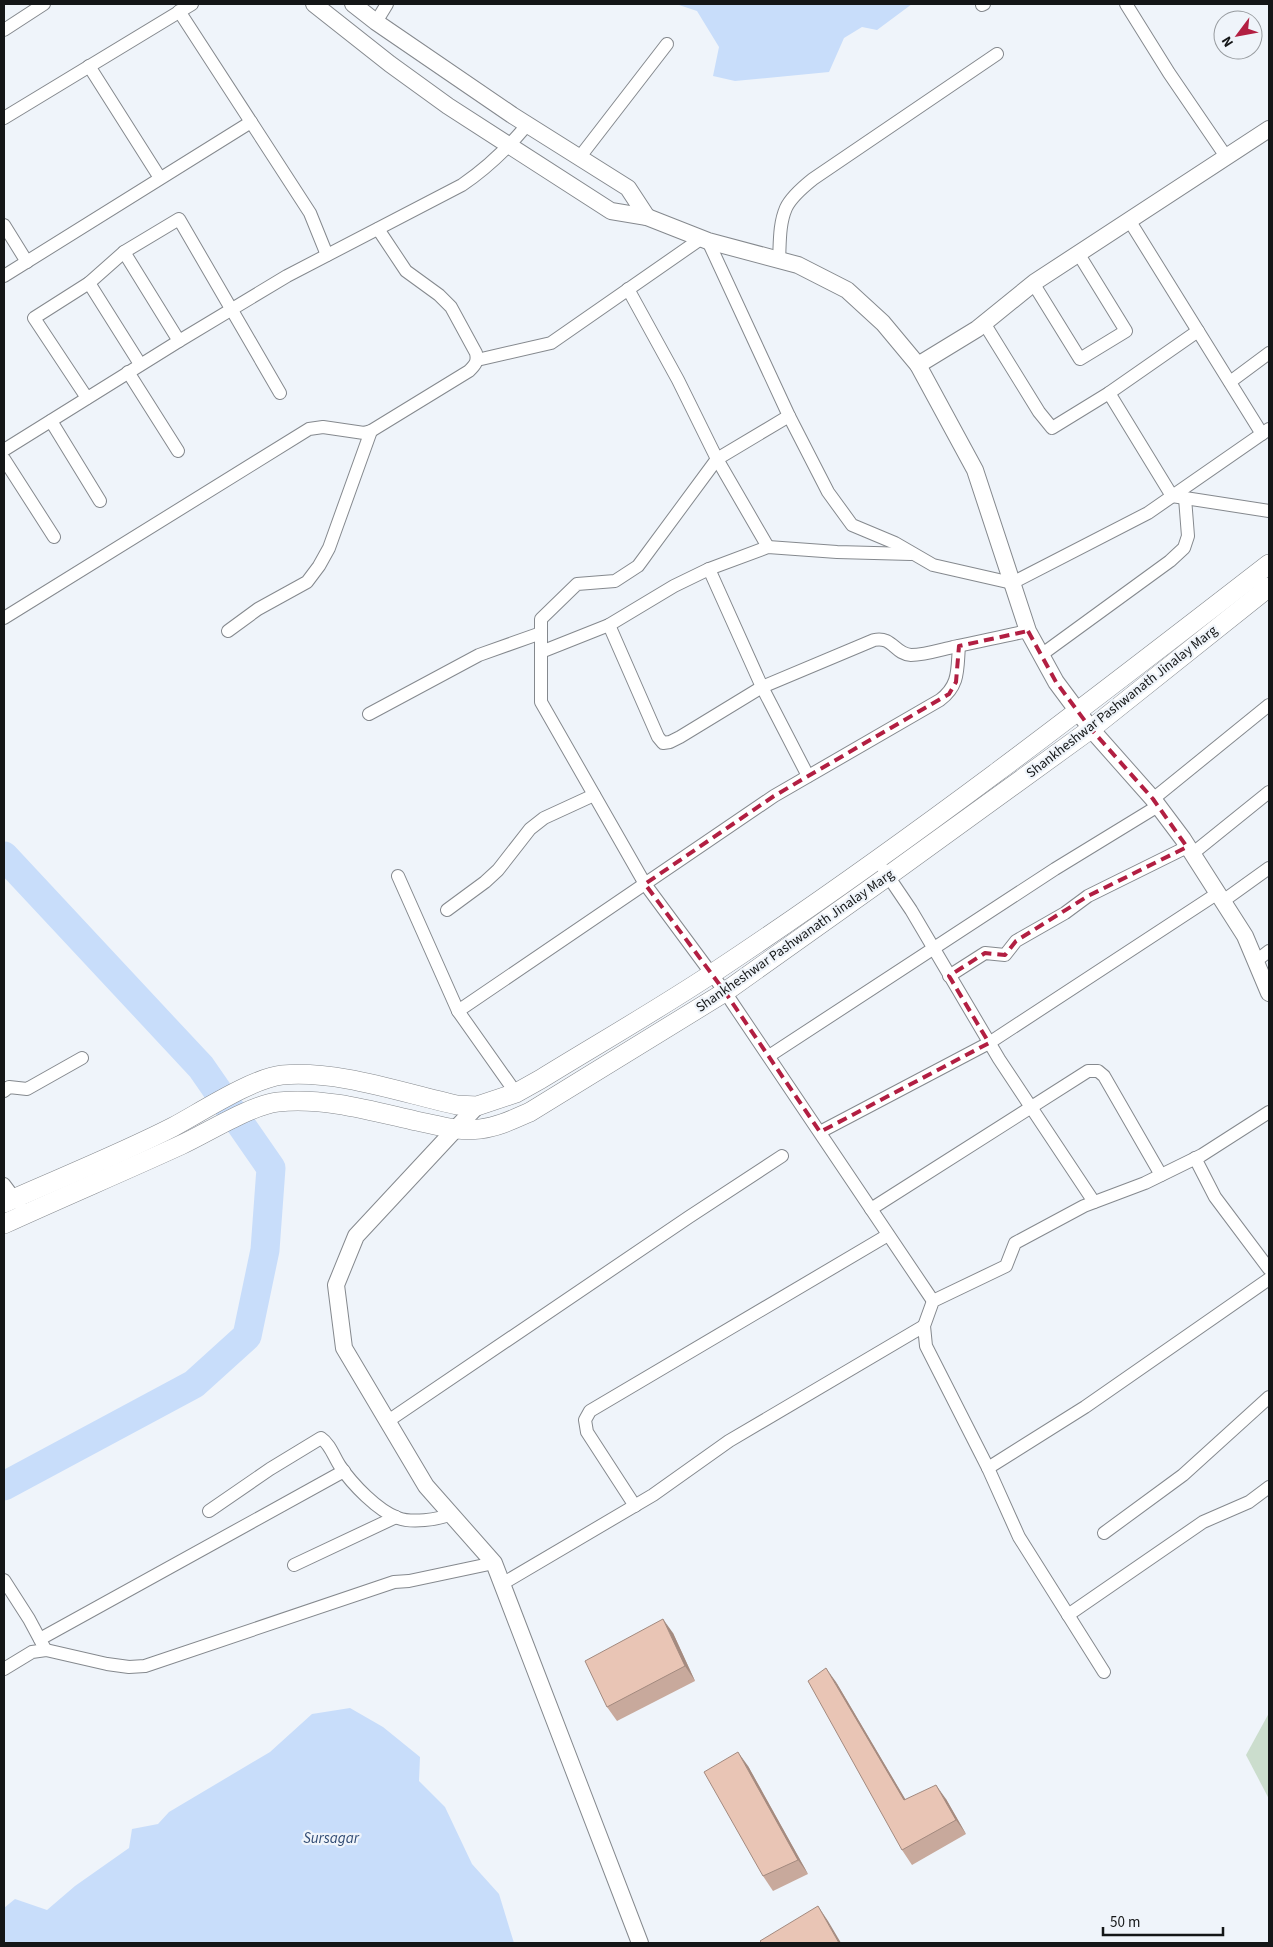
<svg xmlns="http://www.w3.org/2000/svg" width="1273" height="1947" viewBox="0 0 1273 1947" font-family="'Source Sans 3',sans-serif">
<rect width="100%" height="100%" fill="#eff4fa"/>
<polygon fill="#cbddcd" points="1269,1713 1269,1799 1246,1755"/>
<g fill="#c8ddfa">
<polygon points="676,4 912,4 877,30 862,27 844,38 829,72 735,81 713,76 719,47 697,11"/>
<polygon points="350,1708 383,1727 420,1757 419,1781 445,1807 472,1864 499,1894 514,1943 4,1943 4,1908 15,1899 47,1910 75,1886 129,1848 132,1829 158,1824 169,1812 270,1752 312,1714"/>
</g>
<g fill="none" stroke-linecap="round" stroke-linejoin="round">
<polyline stroke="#c8ddfa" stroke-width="29" points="4,856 201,1067 271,1168 265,1250 247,1336 194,1384 4,1486"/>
<defs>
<g id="minor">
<polyline points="1126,4 1169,73 1227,158"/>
<polyline points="982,5 984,4"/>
<polyline points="179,11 310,213 327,255"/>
<polyline points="376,22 387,4"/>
<polyline points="4,30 44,4"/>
<polyline points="89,66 160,178"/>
<polyline points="4,118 192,4"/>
<polyline points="579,158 667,44"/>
<polyline points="1129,220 1262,434"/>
<polyline points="4,225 27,262"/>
<polyline points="708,241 789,416 828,492 852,525 895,543 933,565 1012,583 1148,513 1269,429"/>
<polyline points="124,252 179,341"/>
<path d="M 779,260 C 780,243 779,224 786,208 C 791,197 803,187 813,179 L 997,54"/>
<polyline points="4,276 251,122"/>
<polyline points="89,283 140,364"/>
<polyline points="1033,283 1080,359 1126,331 1078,253"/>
<polyline points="628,289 678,380 717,459 768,547"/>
<polyline points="984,323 1039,412 1052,428 1109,393 1198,331"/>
<polyline points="477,360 551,343 702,238"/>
<polyline points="128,372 178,451"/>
<polyline points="1230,382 1269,353"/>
<polyline points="1109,393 1172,496 1269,511"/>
<polyline points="87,398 34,318 89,283 124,252 179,219 280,393"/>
<polyline points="789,416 717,459 638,566 615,581 577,584 541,619 541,702 645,884 725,992 933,1301"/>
<polyline points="51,421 100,501"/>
<path d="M 4,450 L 179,341 L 287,276 L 462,185 C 487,168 507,149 527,125"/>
<polyline points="4,459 54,537"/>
<polyline points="709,569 762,687 808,776"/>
<path d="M 4,618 L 309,429 L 323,427 L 364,433 L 371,431 L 469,371 C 475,365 478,362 476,353 L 451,307 L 439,295 L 406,271 L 378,229"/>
<path d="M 609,625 L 658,737 L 663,743 L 670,742 L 680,737 L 762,687 L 874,640 C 893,636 894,654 911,655 C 924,655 940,650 953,647 C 978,642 1003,636 1028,631"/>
<polyline points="228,631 258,609 307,582 319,566 329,548 371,431"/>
<polyline points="541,652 609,625 674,586 709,569 768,547 837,552 911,554"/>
<polyline points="1041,655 1170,561 1184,548 1188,536 1185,498"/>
<polyline points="369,714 479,655 541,633"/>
<polyline points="1153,799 1269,705"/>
<polyline points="1192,854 1269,792"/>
<polyline points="884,870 911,910 999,1059 1094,1202"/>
<polyline points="398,876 458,1011 516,1093"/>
<polyline points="1223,901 1269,868"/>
<polyline points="447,910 485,882 498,870 530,829 544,818 594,795"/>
<polyline points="1256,961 1269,951"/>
<polyline points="949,976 985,953 1005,955 1016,941 1065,913 1088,896 1187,847"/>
<path d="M 458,1011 L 774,796 L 940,700 C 960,685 957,669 959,646"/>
<polyline points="769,1056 1055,869 1158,806"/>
<polyline points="4,1091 9,1087 27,1089 82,1058"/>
<polyline points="1269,1112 1202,1155 1145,1183 1084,1206 1015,1243 1006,1266 933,1301 924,1326 926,1346 988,1468 1085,1407 1269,1279"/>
<polyline points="820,1132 989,1043 1218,893"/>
<polyline points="1195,1158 1215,1197 1269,1269"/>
<polyline points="4,1184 19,1204"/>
<polyline points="871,1209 1088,1071 1098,1071 1104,1076 1161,1175"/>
<polyline points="388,1421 689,1217 782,1156"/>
<polyline points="988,1468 1019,1537 1104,1672"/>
<polyline points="635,1506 587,1432 585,1420 590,1411 888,1235"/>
<path d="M 209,1511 L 270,1469 L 321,1438 C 330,1444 334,1457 340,1466 C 352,1484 378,1511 398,1518 C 411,1523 438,1520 451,1514"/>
<polyline points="1104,1533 1183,1475 1269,1397"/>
<polyline points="294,1565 396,1517"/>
<polyline points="4,1580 29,1619 44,1647"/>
<polyline points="502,1584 653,1495 729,1441 924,1326"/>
<polyline points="1068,1615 1203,1522 1249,1502 1269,1487"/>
<polyline points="40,1639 344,1471"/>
<polyline points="4,1669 32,1652 46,1650 107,1664 129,1667 145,1666 394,1582 409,1581 494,1563"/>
</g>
<g id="tertiary">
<polyline points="314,4 390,64 448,106 611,211 647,217 708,241 798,265 847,290 883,323 918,365 975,470 1028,631 1056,682 1091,729 1153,799 1183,839 1245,936 1269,993"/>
<polyline points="353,4 376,22 512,115 628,188 647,217"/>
<polyline points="918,365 977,329 1035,282 1269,129"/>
<polyline points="477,1106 356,1236 336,1285 344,1348 426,1486 494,1563 640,1943"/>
</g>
<g id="secondary">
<path d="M 4,1203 C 60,1178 118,1155 173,1127 C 201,1112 253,1078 282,1075 C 339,1070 402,1093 457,1105 L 477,1106 L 516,1093 L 541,1079 C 598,1044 657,1010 713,973 C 905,846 1087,705 1269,564"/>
<path d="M 4,1224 C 63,1197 122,1172 181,1145 C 207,1133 251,1105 278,1102 C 324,1097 372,1111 416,1121 C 437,1125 458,1132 480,1129 C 498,1127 514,1119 530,1112 L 725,992 L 888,876 L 1091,729 L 1269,587"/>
</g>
</defs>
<use href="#minor" stroke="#85898e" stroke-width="14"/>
<use href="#tertiary" stroke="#85898e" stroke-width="18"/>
<use href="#secondary" stroke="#85898e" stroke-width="20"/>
<use href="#minor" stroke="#fff" stroke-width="12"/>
<use href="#tertiary" stroke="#fff" stroke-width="16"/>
<use href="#secondary" stroke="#fff" stroke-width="19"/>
</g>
<g fill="#c8a99c">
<polygon points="673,1633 695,1681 617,1721 607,1707"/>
<polygon points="836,1682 905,1799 946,1799 966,1834 912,1865 902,1850"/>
<polygon points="748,1766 808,1874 773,1891 763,1876"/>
</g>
<g fill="#a38a7f">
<polygon points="663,1619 673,1633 695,1681 685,1666"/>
<polygon points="826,1668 836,1682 914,1814 904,1800"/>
<polygon points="738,1752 748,1766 808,1874 798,1860"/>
<polygon points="936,1785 946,1799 966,1834 956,1820"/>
<polygon points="818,1906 828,1921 841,1943 839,1943"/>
</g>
<g fill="#e9c5b5" stroke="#a38a7f">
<polygon points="663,1619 685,1666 607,1707 585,1661"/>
<polygon points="826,1668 904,1800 936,1785 956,1820 902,1850 808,1681"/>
<polygon points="738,1752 798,1860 763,1876 704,1772"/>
<polygon points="818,1906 839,1943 762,1943 760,1941"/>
</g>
<path fill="none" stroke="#b21f42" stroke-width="4" stroke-dasharray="10 6" stroke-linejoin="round" d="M 1028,631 L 1056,682 L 1091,729 L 1153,799 L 1187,847 L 1088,896 L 1016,941 L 1005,955 L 985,953 L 949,976 L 989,1043 L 820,1132 L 725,992 L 645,884 L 774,796 L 949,694 L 956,682 L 959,646 Z"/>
<g text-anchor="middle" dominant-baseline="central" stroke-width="4.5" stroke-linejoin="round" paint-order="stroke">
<g font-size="14" fill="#141617" stroke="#eff4fa">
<text transform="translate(1122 702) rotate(-38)">Shankheshwar Pashwanath Jinalay Marg</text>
<text transform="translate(795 941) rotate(-35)">Shankheshwar Pashwanath Jinalay Marg</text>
</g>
<g font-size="15" font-style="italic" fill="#2f4a73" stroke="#eff4fa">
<text x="331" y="1838">Sursagar</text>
</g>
</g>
<rect width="1273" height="1947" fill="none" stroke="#141617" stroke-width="10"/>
<g transform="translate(1238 35) rotate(238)"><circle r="24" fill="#eff4fa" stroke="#979b9f"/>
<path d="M0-4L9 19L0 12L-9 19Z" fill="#b21f42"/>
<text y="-8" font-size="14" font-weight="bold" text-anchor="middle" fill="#141617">N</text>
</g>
<path d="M1103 1927v8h120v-8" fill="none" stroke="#141617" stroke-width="2.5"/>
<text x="1110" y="1927" font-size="15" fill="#141617" stroke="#eff4fa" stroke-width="4" paint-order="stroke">50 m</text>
</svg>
